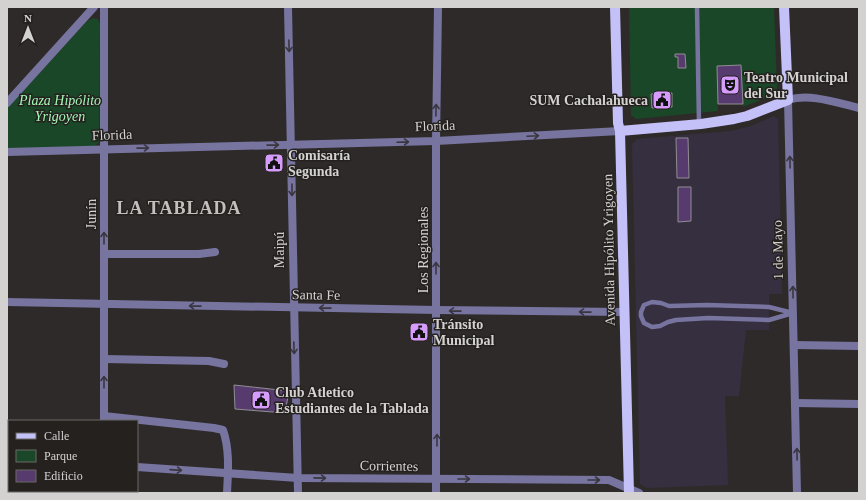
<svg xmlns="http://www.w3.org/2000/svg" width="866" height="500" viewBox="0 0 866 500" font-family="'Times New Roman',serif">
<rect width="100%" height="100%" fill="#2e2a29"/>
<polygon fill="#362f40" points="774,116 778,119 782,294 769,294 769,330 746,330 739,396 725,396 728,485 647,488 640,484 632,144 637,139 731,131 751,126"/>
<g fill="#1a4727">
<polygon points="629,7 774,7 777,88 773,95 743,107 741,65 717,66 718,111 636,119 631,115"/>
<polygon points="93,18 98,19 100,24 99,142 94,147 7,149 7,108 87,21"/>
</g>
<g fill="#573b6f" stroke="#908e92">
<polygon points="675,54 685,54 686,68 678,68 678,57 675,57"/>
<polygon points="741,65 743,104 718,104 717,66"/>
<polygon points="672,93 672,107 652,108 651,94"/>
<polygon points="676,138 688,138 689,178 677,178"/>
<polygon points="678,187 691,187 691,221 678,222"/>
<polygon points="234,385 289,391 285,413 235,409"/>
</g>
<g fill="none" stroke-linecap="round" stroke-linejoin="round">
<g stroke="#7774a0" stroke-width="4.5">
<polyline points="697,7 699,124"/>
<polygon points="652,302 661,303 669,306 707,305 769,307 793,313 769,320 708,318 676,320 668,322 660,326 652,327 644,323 641,316 641,312 644,305"/>
</g>
<g stroke="#7774a0" stroke-width="8">
<polyline points="288,7 298,493"/>
<path d="M 788,100 C 810,93 837,103 859,108"/>
<polyline points="7,103 94,7"/>
<polyline points="7,152 436,141 620,131"/>
<polyline points="104,254 199,254 215,252"/>
<polyline points="7,302 436,310 624,312"/>
<polyline points="794,345 859,346"/>
<polyline points="104,359 209,361 224,364"/>
<polyline points="795,403 859,404"/>
<path d="M 104,416 L 214,428 L 223,430 C 230,450 228,473 227,493"/>
<polyline points="104,421 104,7"/>
<polyline points="7,456 9,457"/>
<polyline points="137,467 298,478 609,480 639,493"/>
<polyline points="104,491 104,493"/>
<polyline points="436,493 436,141 438,7"/>
</g>
<polyline stroke="#7774a0" stroke-width="8" points="788,100 797,493"/>
<g stroke="#c4c1f8" stroke-width="10">
<polyline points="615,7 618,123 620,131 629,493"/>
<polyline points="620,131 701,124 734,119 747,116 788,100 784,7"/>
</g>
</g>
<defs><path id="oneway-shaft" d="M-6 0H5M1.5-3L5.5 0L1.5 3" fill="none" stroke-width="1.6" stroke-linecap="round" stroke-linejoin="round"/></defs>
<g stroke="#39363f">
<use href="#oneway-shaft" transform="translate(289 46) rotate(89)"/>
<use href="#oneway-shaft" transform="translate(436 110) rotate(-89)"/>
<use href="#oneway-shaft" transform="translate(533 136) rotate(-3)"/>
<use href="#oneway-shaft" transform="translate(403 142) rotate(-2)"/>
<use href="#oneway-shaft" transform="translate(273 145) rotate(-1)"/>
<use href="#oneway-shaft" transform="translate(143 148) rotate(-1)"/>
<use href="#oneway-shaft" transform="translate(790 162) rotate(-91)"/>
<use href="#oneway-shaft" transform="translate(292 190) rotate(90)"/>
<use href="#oneway-shaft" transform="translate(104 238) rotate(-90)"/>
<use href="#oneway-shaft" transform="translate(436 268) rotate(-90)"/>
<use href="#oneway-shaft" transform="translate(793 292) rotate(-91)"/>
<use href="#oneway-shaft" transform="translate(195 306) rotate(-179)"/>
<use href="#oneway-shaft" transform="translate(325 308) rotate(-179)"/>
<use href="#oneway-shaft" transform="translate(455 311) rotate(-179)"/>
<use href="#oneway-shaft" transform="translate(585 312) rotate(-179)"/>
<use href="#oneway-shaft" transform="translate(294 348) rotate(88)"/>
<use href="#oneway-shaft" transform="translate(104 382) rotate(-90)"/>
<use href="#oneway-shaft" transform="translate(437 440) rotate(-90)"/>
<use href="#oneway-shaft" transform="translate(797 454) rotate(-91)"/>
<use href="#oneway-shaft" transform="translate(176 470) rotate(4)"/>
<use href="#oneway-shaft" transform="translate(320 478) rotate(1)"/>
<use href="#oneway-shaft" transform="translate(464 479)"/>
<use href="#oneway-shaft" transform="translate(594 480)"/>
</g>
<defs>
<symbol id="theatre-square" viewBox="-11 -11 22 22"><rect x="-9" y="-9" width="18" height="18" rx="4" fill="#d59cfb" stroke="#24211f"/><path d="M-5-5.5Q0-4 5-5.5V0Q5 5 0 6Q-5 5-5 0ZM-3.3-2.5H-1v1.5H-3.3ZM1-2.5H3.3v1.5H1ZM-2.8 1Q0 5.5 2.8 1Z" fill="#111"/></symbol>
<symbol id="civic-square" viewBox="-11 -11 22 22"><rect x="-9" y="-9" width="18" height="18" rx="4" fill="#d59cfb" stroke="#24211f"/><path d="M-.6-6.5H3V-4.5H.6V-3L4-1V1h2V6H-6V1h2V-1L-.6-3ZM-1.2 2.5V6h2.4V2.5Z" fill="#111"/></symbol>
</defs>
<g fill-rule="evenodd">
<use href="#theatre-square" x="719" y="74" width="22" height="22"/>
<use href="#civic-square" x="651" y="89" width="22" height="22"/>
<use href="#civic-square" x="263" y="152" width="22" height="22"/>
<use href="#civic-square" x="408" y="321" width="22" height="22"/>
<use href="#civic-square" x="250" y="389" width="22" height="22"/>
</g>
<g text-anchor="middle" dominant-baseline="central" stroke-width="3" stroke-linejoin="round" paint-order="stroke">
<g font-size="14" font-weight="bold" fill="#d4d2d1" stroke="#24211f" text-anchor="start">
<text x="744" y="77">Teatro Municipal<tspan x="744" dy="16">del Sur</tspan></text>
<text x="648" y="100" text-anchor="end">SUM Cachalahueca</text>
<text x="288" y="155">Comisaría<tspan x="288" dy="16">Segunda</tspan></text>
<text x="433" y="324">Tránsito<tspan x="433" dy="16">Municipal</tspan></text>
<text x="275" y="392">Club Atletico<tspan x="275" dy="16">Estudiantes de la Tablada</tspan></text>
</g>
<g font-size="14" font-style="italic" fill="#a3f6b5" stroke="#24211f">
<text x="60" y="100">Plaza Hipólito<tspan x="60" dy="16">Yrigoyen</tspan></text>
</g>
<g font-size="14" fill="#d4d2d1" stroke="#24211f">
<text transform="translate(435 126) rotate(-2)">Florida</text>
<text transform="translate(112 135) rotate(-2)">Florida</text>
<text transform="translate(91 214) rotate(-90)">Junín</text>
<text transform="translate(279 250) rotate(-90)">Maipú</text>
<text transform="translate(423 250) rotate(-90)">Los Regionales</text>
<text transform="translate(609 250) rotate(-91)">Avenida Hipólito Yrigoyen</text>
<text transform="translate(778 250) rotate(-91)">1 de Mayo</text>
<text transform="translate(316 295) rotate(1)">Santa Fe</text>
<text transform="translate(389 466) rotate(1)">Corrientes</text>
</g>
<g font-size="18" font-weight="bold" letter-spacing="1" fill="#c3bfbd" stroke="#24211f">
<text x="179" y="208">LA TABLADA</text>
</g>
</g>
<rect width="866" height="500" fill="none" stroke="#d4d2d1" stroke-width="16"/>
<rect x="8" y="420" width="130" height="72" fill="#24211f" stroke="#6a6866"/>
<rect x="16" y="433" width="20" height="6" fill="#c4c1f8" stroke="#6a6866"/>
<text x="44" y="440" font-size="12" fill="#d4d2d1">Calle</text>
<rect x="16" y="450" width="20" height="12" fill="#1a4727" stroke="#6a6866"/>
<text x="44" y="460" font-size="12" fill="#d4d2d1">Parque</text>
<rect x="16" y="470" width="20" height="12" fill="#573b6f" stroke="#6a6866"/>
<text x="44" y="480" font-size="12" fill="#d4d2d1">Edificio</text>
<g transform="translate(28 28)" stroke="#24211f" stroke-width="3" paint-order="stroke">
<path d="M0-3L7 15L0 10L-7 15Z" fill="#d4d2d1"/>
<text y="-6" font-size="11" font-weight="bold" text-anchor="middle" fill="#d4d2d1">N</text>
</g>
</svg>
